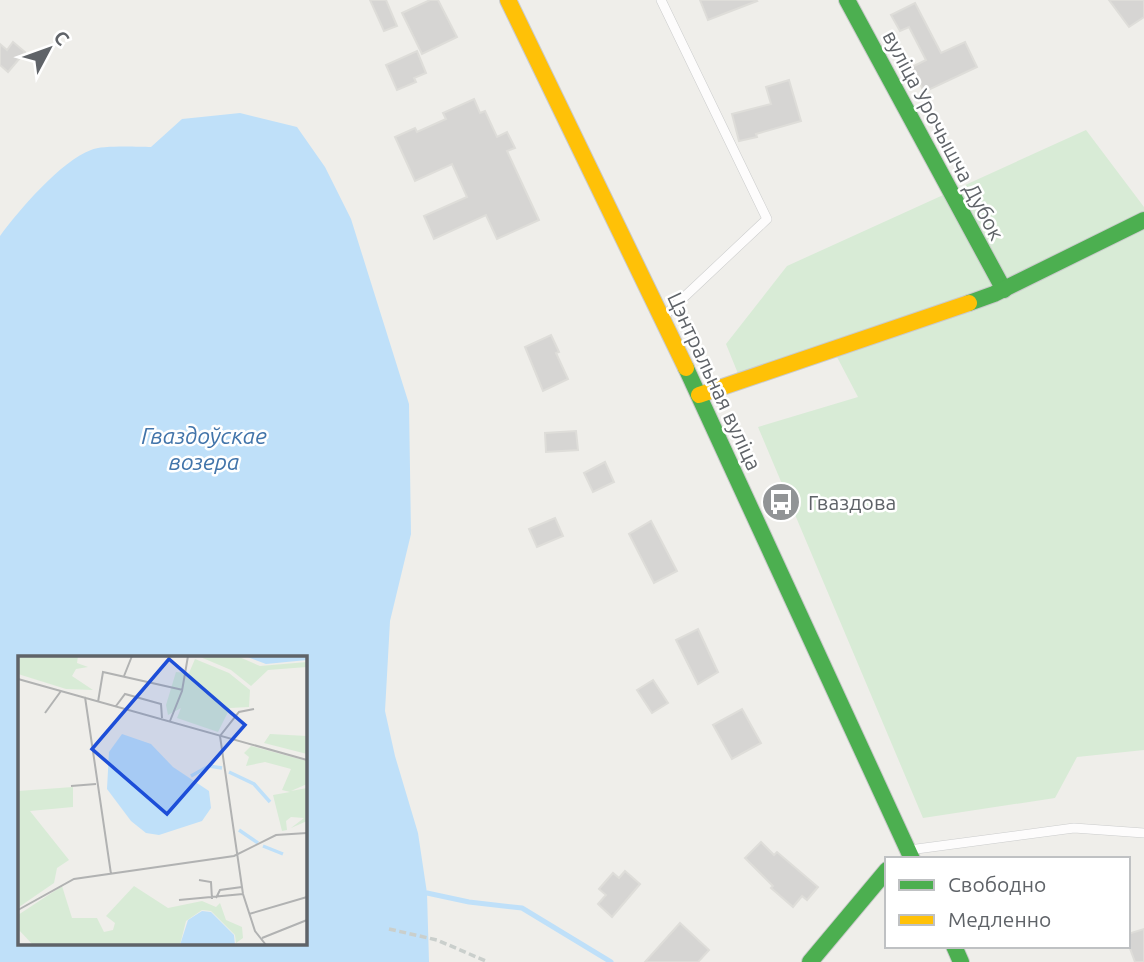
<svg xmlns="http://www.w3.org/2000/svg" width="1144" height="962" viewBox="0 0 1144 962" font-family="Ubuntu,sans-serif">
<rect width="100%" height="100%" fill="#efeeea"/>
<polygon fill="#d8ebd6" points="1086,130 1144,207 1144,750 1077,757 1055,798 923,818 758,427 858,397 837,357 741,381 726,344 787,266"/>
<path fill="#bfe0f9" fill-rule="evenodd" d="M 240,113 L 297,127 L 325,167 L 351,219 L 409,404 L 411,534 L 390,621 L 385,711 L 395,756 L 418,833 L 427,893 L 429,962 L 0,962 L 0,236 C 19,210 61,161 91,150 C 102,145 138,147 151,147 L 182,119 ZM 19,657 L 304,657 L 304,943 L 19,943 Z"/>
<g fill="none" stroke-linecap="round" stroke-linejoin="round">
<polyline stroke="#bfe0f9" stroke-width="5" points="427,893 469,902 522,908 611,962"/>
</g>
<g fill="#d6d5d3" stroke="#deddd9" stroke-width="2">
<polygon points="370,0 386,0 397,26 384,31"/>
<polygon points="430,0 438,0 457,37 422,54 402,13"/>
<polygon points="700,0 756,0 757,1 708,20"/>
<polygon points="1109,0 1144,0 1144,17 1129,27"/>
<polygon points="915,3 941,53 965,42 977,67 924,92 912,67 926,60 909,27 900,31 891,15"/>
<polygon points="13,42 25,52 8,72 0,65 0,44 7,50"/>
<polygon points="417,51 426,73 414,78 416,82 397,90 386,65"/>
<polygon points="789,80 801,121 756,134 757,137 739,141 732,114 771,104 766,87"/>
<polygon points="474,99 480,113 485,111 497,137 507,132 515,148 507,151 539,220 497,239 486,215 434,239 424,216 467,197 452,164 415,181 395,137 415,128 417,132 446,119 443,113"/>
<polygon points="551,335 559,352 556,353 568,379 543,391 525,347"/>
<polygon points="576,431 578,450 546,452 545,433"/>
<polygon points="605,462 614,482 593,492 584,473"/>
<polygon points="555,518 563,536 537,547 529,529"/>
<polygon points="651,521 677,571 654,583 629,534"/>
<polygon points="698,629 718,672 698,684 676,640"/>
<polygon points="653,680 668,703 652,713 637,690"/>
<polygon points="742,709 761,743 732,759 713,725"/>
<polygon points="761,842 774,855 777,852 818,887 807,900 802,896 793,907 771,888 773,886 745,858"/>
<polygon points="625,871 640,884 612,917 598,904 606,895 599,889 613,873 619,878"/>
<polygon points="680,923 709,950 698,962 645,962"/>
<polygon points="1144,929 1144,962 1135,962 1128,943 1128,934"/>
</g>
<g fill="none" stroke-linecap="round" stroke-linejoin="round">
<defs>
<g id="lane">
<polyline points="661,0 767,219 664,316"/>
<polyline points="909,850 1074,828 1144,833"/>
</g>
<g id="fast">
<polyline points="847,0 1004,290"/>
<polyline points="969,303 994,294 1144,220"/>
<polyline points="686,368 912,859"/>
<polyline points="954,946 961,962"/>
<polyline points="810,962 887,870"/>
</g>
<g id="slow">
<polyline points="508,0 686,368"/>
<polyline points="699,395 969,303"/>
</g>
</defs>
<use href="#lane" stroke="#cbcccc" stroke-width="10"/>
<use href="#fast" stroke="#cacacb" stroke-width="18"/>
<use href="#slow" stroke="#cacacb" stroke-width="18"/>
<polyline stroke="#cacfcc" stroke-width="3.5" stroke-dasharray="7 3.5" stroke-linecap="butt" points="389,929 437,940 488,962"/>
<use href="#lane" stroke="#fdfcfc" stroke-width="9"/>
<use href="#fast" stroke="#4caf50" stroke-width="16"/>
<use href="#slow" stroke="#ffc107" stroke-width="16"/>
</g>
<defs>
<symbol id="bus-disc" viewBox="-11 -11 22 22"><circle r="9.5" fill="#919496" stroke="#fff"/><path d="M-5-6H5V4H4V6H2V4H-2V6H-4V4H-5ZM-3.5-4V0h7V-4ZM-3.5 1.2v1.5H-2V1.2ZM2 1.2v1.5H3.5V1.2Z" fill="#fff"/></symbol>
</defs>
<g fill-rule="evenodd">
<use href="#bus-disc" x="759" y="480" width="44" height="44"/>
</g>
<g text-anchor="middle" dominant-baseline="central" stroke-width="5" stroke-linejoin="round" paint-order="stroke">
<g font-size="21" fill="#5f6368" stroke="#fff">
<text transform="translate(944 135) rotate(62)">вуліца Урочышча Дубок</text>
<text transform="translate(715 381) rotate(65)">Цэнтральная вуліца</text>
</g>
<g font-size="21" fill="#5f6368" stroke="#fff" text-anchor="start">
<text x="808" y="502">Гваздова</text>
</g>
<g font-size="23" font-style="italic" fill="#4174aa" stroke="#fff">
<text x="204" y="435">Гваздоўскае<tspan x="204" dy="26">возера</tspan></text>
</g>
</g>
<g transform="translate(18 656)">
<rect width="289" height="289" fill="#efeeea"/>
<path d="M 0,0 L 60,0 L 59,7 L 70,11 L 58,13 L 54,20 L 75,34 L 48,33 L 0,18 ZM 180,0 L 219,0 L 242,10 L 289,6 L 289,11 L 250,14 L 233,30 L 213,14 ZM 177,3 L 211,17 L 232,34 L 231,51 L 212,52 L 200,76 L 159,62 L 163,52 L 150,59 L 148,49 L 158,16 L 171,17 ZM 252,78 L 289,80 L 289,98 L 246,87 ZM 233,90 L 289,105 L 289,128 L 273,135 L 289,132 L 289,165 L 273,172 L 286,162 L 273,161 L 268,165 L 269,174 L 264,175 L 255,139 L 272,136 L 264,134 L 273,113 L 247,106 L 228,110 L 231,101 L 226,97 ZM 55,131 L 55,151 L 12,155 L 51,204 L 39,212 L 36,227 L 1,251 L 0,135 ZM 44,230 L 54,262 L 79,262 L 86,276 L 95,274 L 97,267 L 88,260 L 116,230 L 150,252 L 184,245 L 198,251 L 202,247 L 208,264 L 224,271 L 225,282 L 218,287 L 217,279 L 193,255 L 184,254 L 168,265 L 162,289 L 15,289 L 0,273 L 0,259 Z" fill="#d8ebd6"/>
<path d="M 227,0 L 289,0 L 289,4 L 248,8 ZM 104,78 L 133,88 L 155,111 L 191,135 L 193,152 L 184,165 L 141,179 L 128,177 L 113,165 L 89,133 L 91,96 ZM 184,255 L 193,256 L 216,279 L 217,289 L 162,289 L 170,264 Z" fill="#bfe0f9"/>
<path fill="none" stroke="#bfe0f9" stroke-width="3.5" d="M 211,116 L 236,128 L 252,146M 173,120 L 191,110 L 204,112M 221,174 L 240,187M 245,190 L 265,198"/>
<path fill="none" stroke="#b1b2b2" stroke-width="2" d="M 106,20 L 114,0M 0,23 L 289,104M 67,41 L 93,218M 80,46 L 85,16 L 165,34M 98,50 L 107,38 L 143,48 L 144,62M 236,53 L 221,56 L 202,80 L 225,238 L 237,275 L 248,289M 27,57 L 43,35M 152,65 L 164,35 L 170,0M 53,130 L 78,128M 181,224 L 193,226 L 194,243M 198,242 L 202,234 L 224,231M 161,244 L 225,238M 0,254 L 56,223 L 216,200 L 258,179 L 289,177M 231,258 L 289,241M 244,282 L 289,264"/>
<path fill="#1d4ed8" fill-opacity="0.15" stroke="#1d4ed8" stroke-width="3.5" d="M 151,3 L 227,69 L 149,158 L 74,93 Z"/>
<rect width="289" height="289" fill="none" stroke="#5f6368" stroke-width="3.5"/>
</g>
<rect x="885" y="857" width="245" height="91" fill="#ffffff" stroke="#bfc1c3" stroke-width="2"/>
<rect x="899" y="880" width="35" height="10" fill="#4caf50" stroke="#bfc1c3" stroke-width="2"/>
<text x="948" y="892" font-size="21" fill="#5f6368">Свободно</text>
<rect x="899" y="915" width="35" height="10" fill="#ffc107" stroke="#bfc1c3" stroke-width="2"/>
<text x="948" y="927" font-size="21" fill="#5f6368">Медленно</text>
<g transform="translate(49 49) rotate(49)" stroke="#ffffff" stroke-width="5" paint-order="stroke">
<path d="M0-5L12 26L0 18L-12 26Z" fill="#5f6368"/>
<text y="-10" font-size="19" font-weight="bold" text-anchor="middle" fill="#5f6368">С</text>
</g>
</svg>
